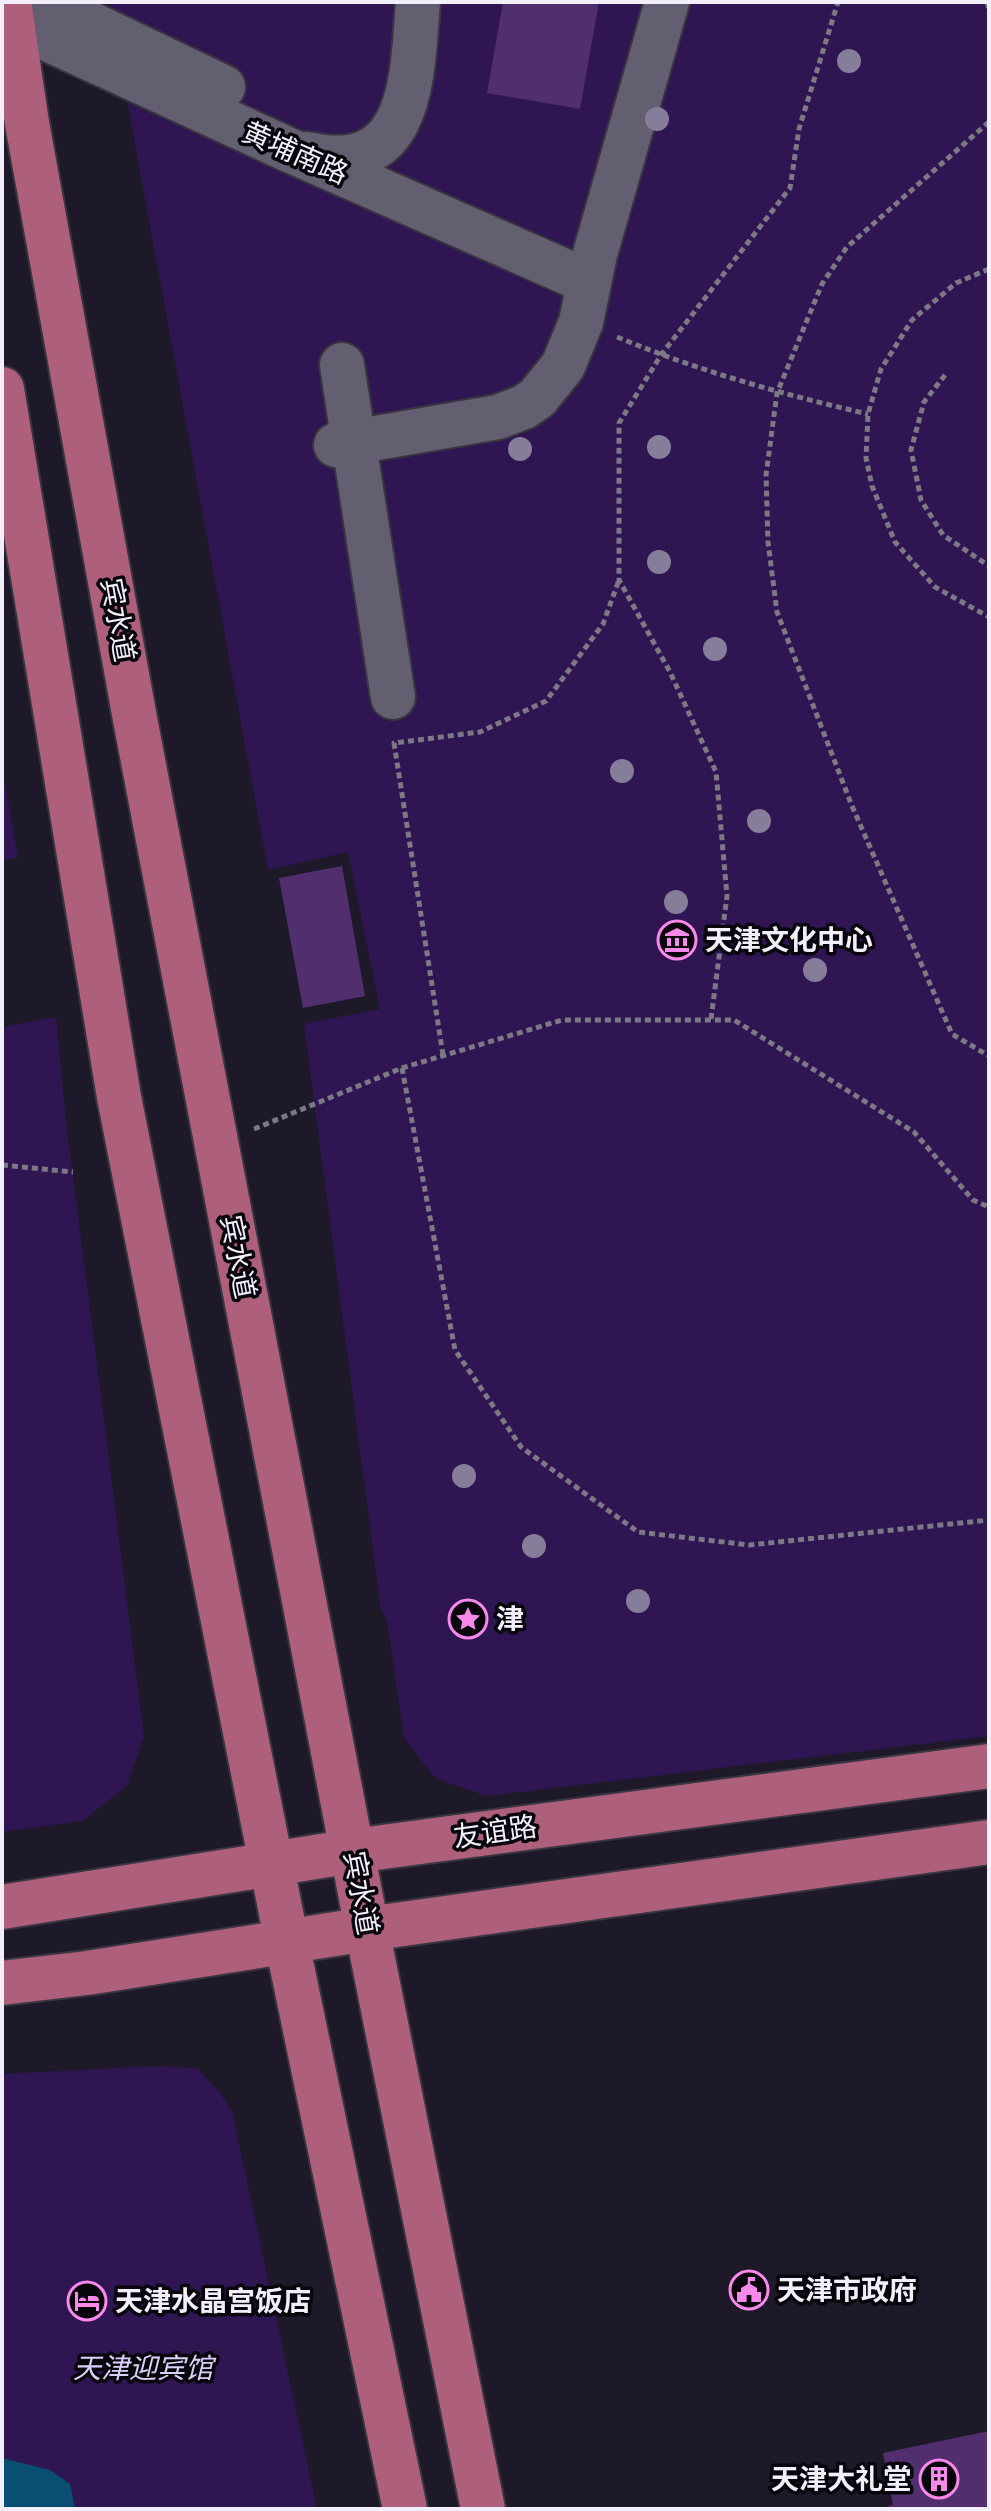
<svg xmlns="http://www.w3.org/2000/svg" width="991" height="2511" viewBox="0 0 991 2511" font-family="'Crimson Pro','Noto Sans SC',serif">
<rect width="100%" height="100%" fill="#1e1929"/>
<g fill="#2f1552">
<polygon points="109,2 989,2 989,1736 486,1796 435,1778 404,1738 387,1620 381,1610 304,1024 380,1009 348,852 268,870"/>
<polygon points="2,766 18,857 2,861"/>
<polygon points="56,1017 66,1121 144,1736 127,1786 82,1821 2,1832 2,1027"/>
<polygon points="160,2066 198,2069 217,2089 232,2111 317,2509 2,2509 2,2074"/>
</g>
<polygon fill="#0a4e72" points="2,2458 50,2470 70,2484 75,2509 2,2509"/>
<g fill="#512f6e">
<polygon points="503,2 599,2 580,109 487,93"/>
<polygon points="342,866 365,996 303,1008 279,878"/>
<polygon points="989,2431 989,2509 880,2509 893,2505 883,2453"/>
</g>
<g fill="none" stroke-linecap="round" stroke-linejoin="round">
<defs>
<g id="minor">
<polyline points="45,2 223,87"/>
<polyline points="2,18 289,150 589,282"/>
<path d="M 307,154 C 414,178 412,77 418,2"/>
<polyline points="342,365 393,697"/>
<polyline points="336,445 498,417 524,407 537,398 563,366 581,322 595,254 667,2"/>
</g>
<g id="major">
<polyline points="9,2 27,123 135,719 367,1929 483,2509"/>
<polyline points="2,389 119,1097 287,1943 405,2509"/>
<polyline points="2,1907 353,1851 989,1766"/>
<polyline points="2,1983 87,1973 367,1929 989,1842"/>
</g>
</defs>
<use href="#minor" stroke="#383440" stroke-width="48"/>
<use href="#major" stroke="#383440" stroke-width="48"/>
<g stroke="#7c7886" stroke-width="5" stroke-dasharray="6 4" stroke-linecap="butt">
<polyline points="987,2 989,9"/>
<polyline points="989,122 847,247 822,284 777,393 766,475 768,542 777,612 852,806 952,1034 989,1056"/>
<polyline points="989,269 956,283 912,320 881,369 868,414 866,458 872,486 895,542 935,587 989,617"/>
<path d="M 617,337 C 699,371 781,394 868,414"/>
<polyline points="945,375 924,402 911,450 921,500 943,535 989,566"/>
<polyline points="711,1019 727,896 716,772 670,672 619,580 619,423 661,355 790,188 799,129 838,2"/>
<polyline points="443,1055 394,743 480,732 546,701 603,624 619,580"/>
<polyline points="402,1068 455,1350 521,1447 638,1532 749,1545 989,1520"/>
<polyline points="254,1129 402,1068 562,1020 734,1020 914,1132 973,1200 989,1207"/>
<polyline points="2,1165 73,1172"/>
</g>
<use href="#minor" stroke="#645e71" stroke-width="44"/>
<use href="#major" stroke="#ae5f7c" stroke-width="44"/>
</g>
<g fill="#857d9a">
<circle cx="849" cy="61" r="12"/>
<circle cx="657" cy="119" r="12"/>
<circle cx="659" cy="447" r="12"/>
<circle cx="520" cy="449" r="12"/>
<circle cx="659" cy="562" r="12"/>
<circle cx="715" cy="649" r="12"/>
<circle cx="622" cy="771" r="12"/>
<circle cx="759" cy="821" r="12"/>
<circle cx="676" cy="902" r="12"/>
<circle cx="815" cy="970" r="12"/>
<circle cx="464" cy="1476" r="12"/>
<circle cx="534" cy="1546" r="12"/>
<circle cx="638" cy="1601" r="12"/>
</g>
<defs>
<symbol id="museum-ring" viewBox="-11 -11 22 22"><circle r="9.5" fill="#08060c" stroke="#f888ea" stroke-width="1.5"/><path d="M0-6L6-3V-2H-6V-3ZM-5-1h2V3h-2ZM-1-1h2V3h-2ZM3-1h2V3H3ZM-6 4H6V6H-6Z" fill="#f888ea"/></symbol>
<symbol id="sight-ring" viewBox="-11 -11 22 22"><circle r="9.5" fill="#08060c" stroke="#f888ea" stroke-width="1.5"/><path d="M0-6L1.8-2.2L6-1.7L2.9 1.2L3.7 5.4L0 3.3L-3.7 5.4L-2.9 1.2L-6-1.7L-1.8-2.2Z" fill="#f888ea"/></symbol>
<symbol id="civic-ring" viewBox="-11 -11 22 22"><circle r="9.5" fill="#08060c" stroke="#f888ea" stroke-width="1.5"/><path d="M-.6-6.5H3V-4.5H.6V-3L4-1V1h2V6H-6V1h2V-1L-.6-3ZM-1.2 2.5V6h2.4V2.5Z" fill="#f888ea"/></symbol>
<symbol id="hotel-ring" viewBox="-11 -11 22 22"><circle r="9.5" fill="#08060c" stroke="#f888ea" stroke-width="1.5"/><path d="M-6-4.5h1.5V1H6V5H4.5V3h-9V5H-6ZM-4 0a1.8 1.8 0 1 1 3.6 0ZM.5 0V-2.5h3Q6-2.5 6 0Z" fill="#f888ea"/></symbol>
<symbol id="building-ring" viewBox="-11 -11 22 22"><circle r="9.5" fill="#08060c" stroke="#f888ea" stroke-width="1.5"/><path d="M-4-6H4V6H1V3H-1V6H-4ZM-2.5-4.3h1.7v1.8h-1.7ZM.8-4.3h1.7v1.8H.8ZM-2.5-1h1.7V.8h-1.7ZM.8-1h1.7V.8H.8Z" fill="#f888ea"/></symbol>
</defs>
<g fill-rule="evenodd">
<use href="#museum-ring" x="655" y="918" width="44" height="44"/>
<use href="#sight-ring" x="446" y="1597" width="44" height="44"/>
<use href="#civic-ring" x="727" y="2268" width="44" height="44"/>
<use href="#hotel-ring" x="65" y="2279" width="44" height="44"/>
<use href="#building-ring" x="917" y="2457" width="44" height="44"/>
</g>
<g text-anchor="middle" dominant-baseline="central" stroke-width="7" stroke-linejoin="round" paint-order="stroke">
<g font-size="28" fill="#f2effb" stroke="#08060c">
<text transform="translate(295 153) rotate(24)">黄埔南路</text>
<text transform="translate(118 620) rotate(80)">宾水道</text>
<text transform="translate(238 1257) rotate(79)">宾水道</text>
<text transform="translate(495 1832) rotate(-8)">友谊路</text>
<text transform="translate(361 1893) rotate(80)">宾水道</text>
</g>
<g font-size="28" font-weight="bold" fill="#f2effb" stroke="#08060c" text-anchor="start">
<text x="705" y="940">天津文化中心</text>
<text x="496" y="1619">津</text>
<text x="777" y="2290">天津市政府</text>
<text x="115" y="2301">天津水晶宫饭店</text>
<text x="911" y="2479" text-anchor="end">天津大礼堂</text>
</g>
<g font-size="28" font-style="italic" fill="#dacff6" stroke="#08060c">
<text x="143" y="2368">天津迎宾馆</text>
</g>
</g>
<rect width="991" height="2511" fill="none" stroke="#f2effb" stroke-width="8"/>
</svg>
